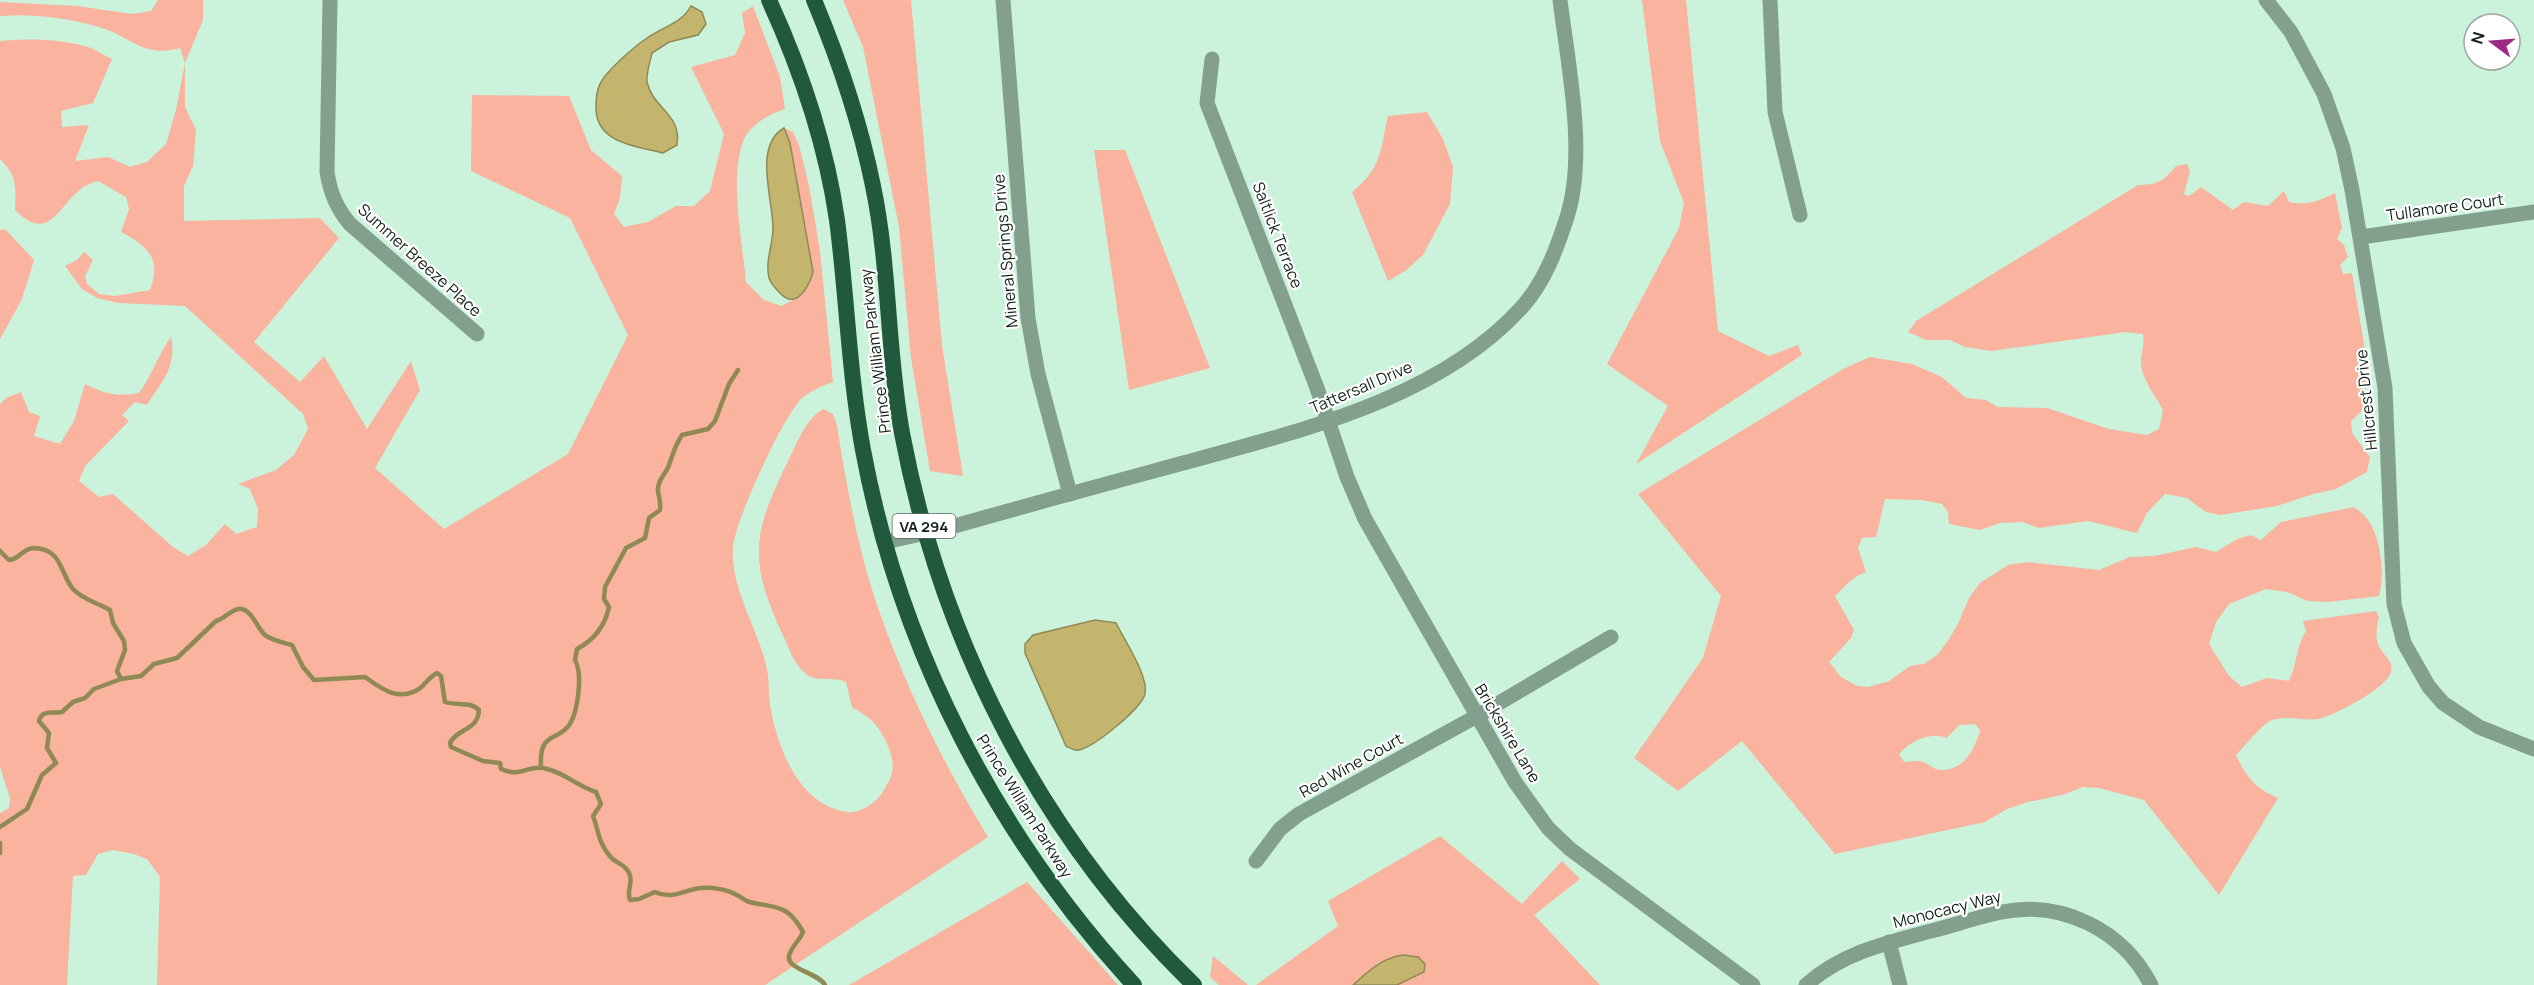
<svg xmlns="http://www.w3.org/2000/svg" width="2534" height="985" viewBox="0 0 2534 985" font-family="Manrope,sans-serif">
<rect width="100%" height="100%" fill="#cbf2da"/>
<g fill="#fab39e" fill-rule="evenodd">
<path d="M 158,0 L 203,0 L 203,20 L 185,63 L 185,107 L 196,130 L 193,166 L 184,186 L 184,221 L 320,218 L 339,238 L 254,342 L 300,382 L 324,356 L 367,429 L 411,361 L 420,390 L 375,468 L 444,529 L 568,454 L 628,335 L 570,218 L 471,171 L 472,95 L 569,96 L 591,150 L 622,176 L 620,198 L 614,214 L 624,227 L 648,222 L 676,206 L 694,206 L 710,191 L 724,134 L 691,67 L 735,55 L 745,33 L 742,13 L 753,6 L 780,77 L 785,109 C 771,114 760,119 750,130 C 725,158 743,245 746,282 L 764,300 L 782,306 C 799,297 808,291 813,272 L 790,143 L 784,128 L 793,132 L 799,145 L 809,186 L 820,251 L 833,382 C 822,386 810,391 801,399 C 781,421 736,518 733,547 C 730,588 757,626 766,665 C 770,680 768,696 771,710 C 779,752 800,805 847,812 C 861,814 878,801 884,790 C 886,785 891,779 892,773 C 896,757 883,731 871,720 C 866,715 858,711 852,707 L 846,682 C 833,676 818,683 806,674 C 793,664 788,645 781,631 C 746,555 755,529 790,457 C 799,439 806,419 823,409 L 833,414 L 837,426 C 847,489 859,556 881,616 C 908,693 946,768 988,837 L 765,985 L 157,985 L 160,877 L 147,859 L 134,854 L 113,850 L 98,854 L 86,875 L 73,876 L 67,985 L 0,985 L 0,813 L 9,808 L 10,798 L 0,767 L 0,404 L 6,398 L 21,392 L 29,412 L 40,416 L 34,436 L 60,444 L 74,421 L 85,384 C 105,394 117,397 139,393 C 152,375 158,355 171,337 C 177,367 162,381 147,405 L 135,402 L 122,415 L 129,421 L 85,466 L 79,481 L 99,497 L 113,494 L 173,547 L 188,556 L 206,545 L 225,524 L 236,534 L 257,527 L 258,509 L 250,489 L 238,484 L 276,470 L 294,455 L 308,429 L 303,414 L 185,306 L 119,303 L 97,298 L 82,289 L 65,266 L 77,260 L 84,252 L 93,260 L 85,276 L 87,284 L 99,294 L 115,296 L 150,290 C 162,259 148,246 121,232 L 129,209 L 126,197 L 98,181 C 92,183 85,185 81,189 C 57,207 49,244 15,210 C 16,186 17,176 0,159 L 0,41 C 28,38 64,39 91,48 C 98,51 105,56 112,59 L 93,103 L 61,111 L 62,127 L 89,125 L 75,161 L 108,157 L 130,167 L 147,162 L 166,144 L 176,110 L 185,63 L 180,48 C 143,58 133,38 102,28 C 71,18 32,13 0,16 L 0,2 L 77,6 L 132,14 L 151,11 Z"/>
<polygon points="843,0 911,0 942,345 963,476 930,471 911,358 899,227 863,47"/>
<polygon points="1642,0 1686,0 1718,331 1769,356 1798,345 1802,355 1636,464 1668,406 1607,364 1679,228 1684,203 1660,141"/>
<path d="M 1427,112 L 1443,139 L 1453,167 L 1450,204 L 1423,255 L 1405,271 L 1388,281 L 1352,192 C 1382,168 1380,151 1388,116 Z"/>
<polygon points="1094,150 1125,150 1210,368 1129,390"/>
<path d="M 2187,164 L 2190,171 L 2184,194 L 2189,196 L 2201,187 L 2233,210 L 2244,202 L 2268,206 L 2284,191 L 2289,202 C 2306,206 2319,201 2335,193 L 2342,228 L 2337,239 L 2344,245 L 2348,257 L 2340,265 L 2343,274 L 2352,273 L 2367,362 L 2365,408 L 2351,421 L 2352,433 L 2370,457 L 2367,472 L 2336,489 L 2313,494 L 2277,506 L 2220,515 L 2206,512 L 2187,498 L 2165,494 L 2147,513 L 2137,533 L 2088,521 L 2039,528 L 2022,522 L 2000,523 L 1980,530 L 1949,524 L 1948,512 L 1942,504 L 1922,500 L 1885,499 L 1876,537 L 1862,538 L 1858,548 L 1866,572 C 1849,579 1848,584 1835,596 L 1854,630 L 1851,638 L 1829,662 L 1841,677 L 1857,686 L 1868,687 L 1889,681 L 1910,666 L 1924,664 L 1938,654 L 1949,639 L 1958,624 L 1969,598 L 1980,583 L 2008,565 L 2028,562 L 2099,570 L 2130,557 L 2154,556 L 2196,547 L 2216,552 L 2237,539 L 2251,535 L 2261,540 L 2281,522 L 2354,507 C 2359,511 2365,515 2368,520 C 2381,538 2385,575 2379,596 L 2328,602 L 2308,601 L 2287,592 L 2266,589 L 2229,604 L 2216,622 L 2209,644 L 2229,676 L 2242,687 L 2267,678 L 2289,681 C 2298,662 2295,649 2306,631 L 2303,621 L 2376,611 L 2379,617 C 2377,626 2374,639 2380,648 C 2384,656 2394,662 2391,672 C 2387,688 2334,716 2318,719 C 2303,721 2288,715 2272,720 C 2263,723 2244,747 2236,755 C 2245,776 2256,789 2278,798 L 2219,895 L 2144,800 L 2099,788 L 2083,787 L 2062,795 L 2028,802 L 2007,809 L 1985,822 L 1835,854 L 1742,741 L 1678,791 L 1634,758 L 1703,658 L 1721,596 L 1638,494 L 1843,369 L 1870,357 L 1912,364 L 1942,377 L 1966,398 L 1986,400 L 1998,407 L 2047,408 L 2109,429 L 2147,435 L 2159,429 L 2163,410 C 2156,396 2141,379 2141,362 C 2141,352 2145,344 2143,334 L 2125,332 L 1991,351 L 1965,347 L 1950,340 L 1926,340 L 1908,332 L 1916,321 L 2138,185 C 2157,185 2164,181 2176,166 ZM 1975,724 L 1980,730 C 1975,749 1964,771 1940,770 C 1934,770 1929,764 1923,762 C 1917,760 1910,762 1904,762 L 1899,754 C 1911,741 1929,732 1947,738 L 1959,725 Z"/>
<polygon points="5,229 34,260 22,299 0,339 0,230"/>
<polygon points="1440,836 1522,904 1562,861 1580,879 1534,915 1600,985 1397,985 1424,972 1378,963 1353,985 1256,985 1338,926 1328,901"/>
<polygon points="1027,882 1118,985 849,985"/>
<polygon points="1213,956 1248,985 1219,985 1210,977"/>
</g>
<g fill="#c4b56e" stroke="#8f8954" stroke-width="1.5">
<path d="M 691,6 L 702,12 L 706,24 L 698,35 L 669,42 L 652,53 C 650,61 646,74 647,82 C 653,109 682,114 677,145 L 663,153 C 635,146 594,143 596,105 C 596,95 597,87 603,79 C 611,67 635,46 647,38 C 663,27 682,23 691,6 Z"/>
<path d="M 784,128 L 790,143 L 813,272 C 809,286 796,311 780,293 C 776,289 771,284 769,278 C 765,260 773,245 773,228 C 773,199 753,146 784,128 Z"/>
<path d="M 1095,620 L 1116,623 C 1124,639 1149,677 1145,694 C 1141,709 1094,747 1079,750 C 1074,751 1070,748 1066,746 L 1025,653 L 1025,644 L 1033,635 Z"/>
<path d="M 1403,955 L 1418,957 L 1425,964 L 1424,972 L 1397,985 L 1353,985 C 1369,971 1382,958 1403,955 Z"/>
</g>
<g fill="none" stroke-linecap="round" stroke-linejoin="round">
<g stroke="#8f8954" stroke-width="4.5">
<path d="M 0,551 L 9,560 C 19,560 22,549 33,548 C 62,548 60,573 73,589 C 83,600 98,603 110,610 L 113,623 L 124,641 L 125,650 L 117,671 L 121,679"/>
<path d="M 541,767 C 539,730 557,743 570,724 C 578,710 583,674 575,660 L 577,649 C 594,640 605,626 609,607 L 604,599 L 605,587 L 626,548 L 645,538 L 649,518 L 660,510 C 661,502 659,498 658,491 C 657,480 666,474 669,465 C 673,454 675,445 682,435 L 708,429 L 715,421 L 729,384 L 738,370"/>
<path d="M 0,827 L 27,809 L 42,775 L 56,763 L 47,748 L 49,733 L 39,721 C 42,709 53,714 62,712 L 73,702 L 85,698 L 94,689 L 121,679 L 141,676 L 154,664 L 177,658 L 216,621 C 225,619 233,607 242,609 C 253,612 257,628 265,635 C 271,640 284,643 292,645 L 303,667 L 314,680 L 365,677 C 382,689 398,702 419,689 C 426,684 429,677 437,673 L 441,676 L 445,702 C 456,706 471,701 479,710 C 478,731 457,728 450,743 L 451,747 L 483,761 L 500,763 L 501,769 C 521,778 527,765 543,768 C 563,771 578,787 596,792 L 601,804 L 593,816 C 598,829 599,844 609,855 C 615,864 625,863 629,873 C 634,882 626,890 630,900 L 639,899 L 655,892 C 672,900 684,890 700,888 C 712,887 726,889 737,895 C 741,897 744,900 749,902 C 776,908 788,904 803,932 C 800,940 793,945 790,953 C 782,969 818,972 825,985"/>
<polyline points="0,843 0,853"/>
</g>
<g stroke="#83a08e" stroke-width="15">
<path d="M 330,0 L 327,172 C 330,192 336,208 350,224 L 477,334"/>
<polyline points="1003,0 1028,318 1038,374 1070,494"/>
<polyline points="1770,0 1775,112 1800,215"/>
<polyline points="2266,0 2291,32 2324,94 2343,148 2352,190 2385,388 2394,604 2404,643 2429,687 2443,703 2479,727 2534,749"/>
<polyline points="1212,59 1207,103 1317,388 1347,477 1365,519 1515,782 1548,828 1570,849 1753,985"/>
<polyline points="2361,237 2534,212"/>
<path d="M 885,542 L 944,529 C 1024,506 1106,484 1187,462 C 1302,430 1440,399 1523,306 C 1545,281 1557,248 1567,217 C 1587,154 1568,65 1560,0"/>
<polyline points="1256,861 1280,829 1299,814 1477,716 1611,637"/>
<polyline points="1889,942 1900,985"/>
<path d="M 1806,985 C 1841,954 1882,944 1927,932 C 1952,926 1977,917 2002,912 C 2062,900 2123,930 2151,985"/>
</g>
<g stroke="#21593c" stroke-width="16">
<path d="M 769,0 C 801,70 826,144 837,220 C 847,297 849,374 863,450 C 900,650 997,836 1134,985"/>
<path d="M 814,0 C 839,60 860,122 873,186 C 890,267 887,352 902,433 C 941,641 1041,837 1194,985"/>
</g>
</g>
<g text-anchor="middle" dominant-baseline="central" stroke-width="4.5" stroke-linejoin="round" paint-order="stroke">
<rect fill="#fff" stroke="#5a645e" stroke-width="1.5" x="892.5" y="514" width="63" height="24" rx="4.5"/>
<g font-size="15" font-weight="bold" fill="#132219">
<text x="924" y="526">VA 294</text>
</g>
<g font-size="16" fill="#132219" stroke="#fff">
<text transform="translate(2445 207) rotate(-8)">Tullamore Court</text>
<text transform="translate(1278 235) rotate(69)">Saltlick Terrace</text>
<text transform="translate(1005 251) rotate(-95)">Mineral Springs Drive</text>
<text transform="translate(420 260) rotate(42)">Summer Breeze Place</text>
<text transform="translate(875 351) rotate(-97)">Prince William Parkway</text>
<text transform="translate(1361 387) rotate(-23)">Tattersall Drive</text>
<text transform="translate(2366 400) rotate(-96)">Hillcrest Drive</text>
<text transform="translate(1508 733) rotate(59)">Brickshire Lane</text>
<text transform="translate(1351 765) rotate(-29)">Red Wine Court</text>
<text transform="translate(1025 806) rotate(58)">Prince William Parkway</text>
<text transform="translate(1947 909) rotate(-14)">Monocacy Way</text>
</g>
</g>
<g transform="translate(2492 42) rotate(286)"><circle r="28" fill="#ffffff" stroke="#a1a7a3" stroke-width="1.5"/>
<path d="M0-4.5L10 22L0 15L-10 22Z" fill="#9d2a86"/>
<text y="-9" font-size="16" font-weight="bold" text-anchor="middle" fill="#132219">N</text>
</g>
</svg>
